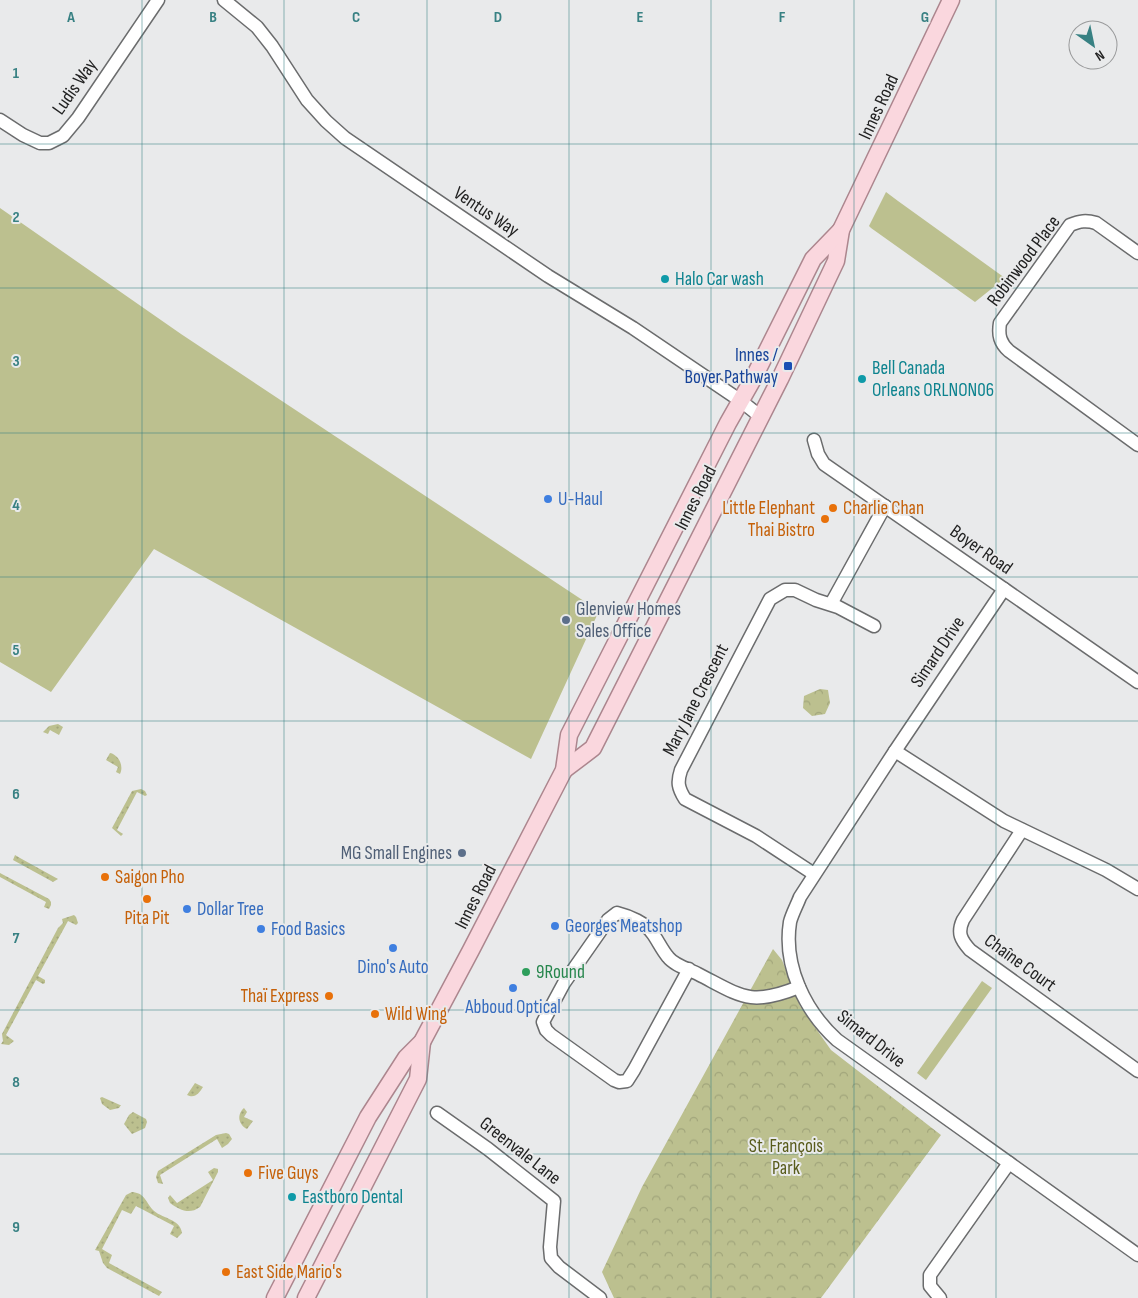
<svg xmlns="http://www.w3.org/2000/svg" width="1138" height="1298" viewBox="0 0 1138 1298" font-family="'Sofia Sans Condensed',sans-serif">
<defs>
<pattern id="park-crowns" width="20" height="18" patternUnits="userSpaceOnUse" patternTransform="scale(1.25)"><rect width="20" height="18" fill="#bcc08f"/><path d="M2 6a3 3 0 1 1 6 0M12 15a3 3 0 1 1 6 0" fill="none" stroke="#a1a57b"/></pattern>
<pattern id="garden-dots" width="8" height="8" patternUnits="userSpaceOnUse" patternTransform="scale(1.25)"><rect width="8" height="8" fill="#bcc08f"/><path d="M2 2h.1M6 6h.1" fill="none" stroke="#a1a57b" stroke-width="1.8" stroke-linecap="round"/></pattern>
</defs>
<rect width="100%" height="100%" fill="#e9eaeb"/>
<g fill="#bcc08f">
<polygon points="886,192 898,201 1005,278 975,302 871,228 869,226"/>
<polygon points="0,208 181,334 599,611 531,759 154,549 51,692 0,662"/>
<polygon points="982,981 992,988 926,1080 917,1073"/>
</g>
<g fill="url(#park-crowns)">
<polygon points="820,689 828,690 830,703 825,714 812,716 803,708 804,696"/>
<polygon points="773,949 782,960 800,1006 831,1050 941,1135 821,1298 614,1298 602,1272 642,1187"/>
</g>
<g fill="url(#garden-dots)">
<polygon points="58,724 63,727 59,735 50,730 48,734 43,732 49,726"/>
<path d="M 110,753 C 119,755 124,766 120,774 L 116,772 L 118,767 L 106,760 Z"/>
<polygon points="141,789 145,791 147,795 145,796 137,792 117,830 123,834 121,836 112,828 132,791"/>
<polygon points="15,855 20,858 58,879 53,882 13,860"/>
<polygon points="0,873 49,899 51,902 51,905 49,909 44,907 46,902 0,877"/>
<polygon points="74,915 76,917 78,923 76,925 68,921 38,976 45,980 45,983 43,984 36,980 6,1035 14,1041 9,1045 1,1044 3,1041 2,1034 58,928 63,923 62,919"/>
<path d="M 195,1083 L 203,1087 C 199,1093 195,1099 187,1095 Z"/>
<polygon points="102,1097 120,1105 121,1105 119,1108 110,1110 102,1104 100,1098"/>
<path d="M 244,1108 L 247,1112 L 244,1117 L 253,1121 L 247,1129 C 239,1125 236,1115 244,1108 Z"/>
<polygon points="133,1112 146,1119 147,1122 145,1128 132,1134 124,1124 129,1115"/>
<polygon points="226,1133 229,1134 232,1139 228,1144 222,1148 217,1139 160,1175 163,1184 158,1183 156,1177 158,1171 216,1135"/>
<path d="M 214,1168 L 218,1169 L 218,1172 L 200,1207 C 189,1215 180,1210 170,1203 L 168,1198 L 170,1195 L 177,1203 L 213,1180 L 208,1172 Z"/>
<path d="M 132,1192 C 144,1193 145,1200 152,1209 C 161,1219 180,1218 182,1233 L 177,1238 L 170,1234 L 174,1226 L 136,1206 L 131,1214 L 122,1210 L 102,1249 L 112,1255 L 109,1263 L 162,1292 L 159,1296 L 107,1268 L 103,1263 L 99,1251 L 95,1250 L 126,1195 Z"/>
</g>
<g fill="none" stroke-linecap="round" stroke-linejoin="round">
<defs>
<g id="minor">
<polyline points="224,0 257,27 272,46 307,100 326,121 345,138 548,276 633,328 741,401 761,417"/>
<polyline points="0,120 23,135 40,143 49,143 63,136 78,118 158,0"/>
<path d="M 1138,253 L 1096,223 C 1086,220 1080,221 1070,225 L 1000,323 C 998,335 1000,343 1009,351 L 1138,445"/>
<polyline points="814,440 818,454 824,464 1138,682"/>
<path d="M 1004,589 L 895,751 L 800,897 C 797,905 792,914 790,922 C 783,966 805,1011 837,1040 L 1138,1255"/>
<polyline points="831,604 885,506"/>
<polyline points="895,751 1004,821 1106,870 1138,889"/>
<path d="M 1022,830 L 963,920 C 957,933 961,940 970,950 L 1138,1071"/>
<path d="M 814,874 L 756,836 L 685,799 C 678,788 677,782 681,770 L 770,599 L 785,590 L 795,590 L 816,600 L 838,607 L 874,626"/>
<path d="M 689,969 L 634,1070 L 627,1081 L 619,1082 L 614,1080 L 551,1035 L 546,1030 L 543,1022 L 564,983 L 608,920 L 617,913 C 629,916 646,923 653,934 C 658,941 662,950 668,957 C 674,965 688,969 698,974 C 741,996 750,1007 799,987"/>
<polyline points="437,1113 488,1149 554,1201 550,1247 551,1258 559,1267 600,1298"/>
<polyline points="940,1298 930,1286 930,1275 1009,1163"/>
</g>
<g id="major">
<polyline points="564,770 593,748 780,379 836,261 841,230 951,0"/>
<polyline points="275,1298 368,1117 406,1058 422,1042 471,950 564,770 569,735 728,423 753,379 813,259 841,230"/>
<polyline points="306,1298 418,1079 422,1042"/>
</g>
</defs>
<use href="#minor" stroke="#6b6c6d" stroke-width="15"/>
<use href="#major" stroke="#ac868e" stroke-width="19"/>
<use href="#minor" stroke="#fff" stroke-width="12"/>
<use href="#major" stroke="#fad7de" stroke-width="16"/>
</g>
<path fill="none" stroke="#388183" stroke-width="1" stroke-opacity="0.55" d="M 142,0 L 142,1298M 284,0 L 284,1298M 427,0 L 427,1298M 569,0 L 569,1298M 711,0 L 711,1298M 854,0 L 854,1298M 996,0 L 996,1298M 0,144 L 1138,144M 0,288 L 1138,288M 0,433 L 1138,433M 0,577 L 1138,577M 0,721 L 1138,721M 0,865 L 1138,865M 0,1010 L 1138,1010M 0,1154 L 1138,1154"/>
<g fill="#0f9aa8" stroke="#e9eaeb" stroke-width="2">
<circle cx="665" cy="279" r="5"/>
<circle cx="862" cy="379" r="5"/>
<circle cx="292" cy="1197" r="5"/>
</g>
<rect fill="#1a4fb4" stroke="#e9eaeb" stroke-width="2" x="783" y="361" width="10" height="10" rx="2.5"/>
<g fill="#3f7fe0" stroke="#e9eaeb" stroke-width="2">
<circle cx="548" cy="499" r="5"/>
<circle cx="187" cy="909" r="5"/>
<circle cx="555" cy="926" r="5"/>
<circle cx="261" cy="929" r="5"/>
<circle cx="393" cy="948" r="5"/>
<circle cx="513" cy="988" r="5"/>
</g>
<g fill="#e8710a" stroke="#e9eaeb" stroke-width="2">
<circle cx="833" cy="508" r="5"/>
<circle cx="825" cy="519" r="5"/>
<circle cx="105" cy="877" r="5"/>
<circle cx="147" cy="899" r="5"/>
<circle cx="329" cy="996" r="5"/>
<circle cx="375" cy="1014" r="5"/>
<circle cx="248" cy="1173" r="5"/>
<circle cx="226" cy="1272" r="5"/>
</g>
<g fill="#5c6f8a" stroke="#e9eaeb" stroke-width="2">
<circle cx="566" cy="620" r="5"/>
<circle cx="462" cy="853" r="5"/>
</g>
<circle fill="#2e9e5b" stroke="#e9eaeb" stroke-width="2" cx="526" cy="972" r="5"/>
<g text-anchor="middle" dominant-baseline="central" stroke-width="4" stroke-linejoin="round" paint-order="stroke">
<g font-size="19" fill="#222" stroke="#e9eaeb">
<text transform="translate(75 87) rotate(-55)">Ludis Way</text>
<text transform="translate(879 107) rotate(-65)">Innes Road</text>
<text transform="translate(486 212) rotate(34)">Ventus Way</text>
<text transform="translate(1024 261) rotate(-53)">Robinwood Place</text>
<text transform="translate(696 498) rotate(-63)">Innes Road</text>
<text transform="translate(981 550) rotate(35)">Boyer Road</text>
<text transform="translate(938 652) rotate(-56)">Simard Drive</text>
<text transform="translate(696 700) rotate(-63)">Mary Jane Crescent</text>
<text transform="translate(476 897) rotate(-63)">Innes Road</text>
<text transform="translate(1020 963) rotate(36)">Chaîne Court</text>
<text transform="translate(871 1039) rotate(38)">Simard Drive</text>
<text transform="translate(520 1151) rotate(38)">Greenvale Lane</text>
</g>
<g font-size="19" fill="#0d838f" stroke="#e9eaeb" text-anchor="start">
<text x="675" y="279">Halo Car wash</text>
<text x="872" y="368">Bell Canada<tspan x="872" dy="22">Orleans ORLNON06</tspan></text>
<text x="302" y="1197">Eastboro Dental</text>
</g>
<g font-size="19" fill="#164399" stroke="#e9eaeb" text-anchor="end">
<text x="778" y="355">Innes /<tspan x="778" dy="22">Boyer Pathway</tspan></text>
</g>
<g font-size="19" fill="#366cbe" stroke="#e9eaeb" text-anchor="start">
<text x="558" y="499">U-Haul</text>
<text x="197" y="909">Dollar Tree</text>
<text x="565" y="926">Georges Meatshop</text>
<text x="271" y="929">Food Basics</text>
<text x="393" y="967" text-anchor="middle">Dino's Auto</text>
<text x="513" y="1007" text-anchor="middle">Abboud Optical</text>
</g>
<g font-size="19" fill="#c56008" stroke="#e9eaeb" text-anchor="start">
<text x="815" y="508" text-anchor="end">Little Elephant<tspan x="815" dy="22">Thai Bistro</tspan></text>
<text x="843" y="508">Charlie Chan</text>
<text x="115" y="877">Saigon Pho</text>
<text x="147" y="918" text-anchor="middle">Pita Pit</text>
<text x="319" y="996" text-anchor="end">Thaï Express</text>
<text x="385" y="1014">Wild Wing</text>
<text x="258" y="1173">Five Guys</text>
<text x="236" y="1272">East Side Mario's</text>
</g>
<g font-size="19" fill="#4e5e75" stroke="#e9eaeb" text-anchor="start">
<text x="576" y="609">Glenview Homes<tspan x="576" dy="22">Sales Office</tspan></text>
<text x="452" y="853" text-anchor="end">MG Small Engines</text>
</g>
<g font-size="19" fill="#27864d" stroke="#e9eaeb" text-anchor="start">
<text x="536" y="972">9Round</text>
</g>
<g font-size="19" fill="#585b1b" stroke="#e9eaeb">
<text x="786" y="1146">St. François<tspan x="786" dy="22">Park</tspan></text>
</g>
</g>
<g font-size="16" text-anchor="middle" font-weight="bold" fill="#388183" stroke="#e9eaeb" stroke-width="4" stroke-linejoin="round" paint-order="stroke">
<text x="71" y="22">A</text>
<text x="213" y="22">B</text>
<text x="356" y="22">C</text>
<text x="498" y="22">D</text>
<text x="640" y="22">E</text>
<text x="782" y="22">F</text>
<text x="925" y="22">G</text>
<text x="16" y="78">1</text>
<text x="16" y="222">2</text>
<text x="16" y="366">3</text>
<text x="16" y="510">4</text>
<text x="16" y="655">5</text>
<text x="16" y="799">6</text>
<text x="16" y="943">7</text>
<text x="16" y="1087">8</text>
<text x="16" y="1232">9</text>
</g>
<g transform="translate(1093 45) rotate(147)"><circle r="24" fill="#e9eaeb" stroke="#999a9b"/>
<path d="M0-4L9 19L0 12L-9 19Z" fill="#388183"/>
<text y="-8" font-size="14" font-weight="bold" text-anchor="middle" fill="#222222">N</text>
</g>
</svg>
